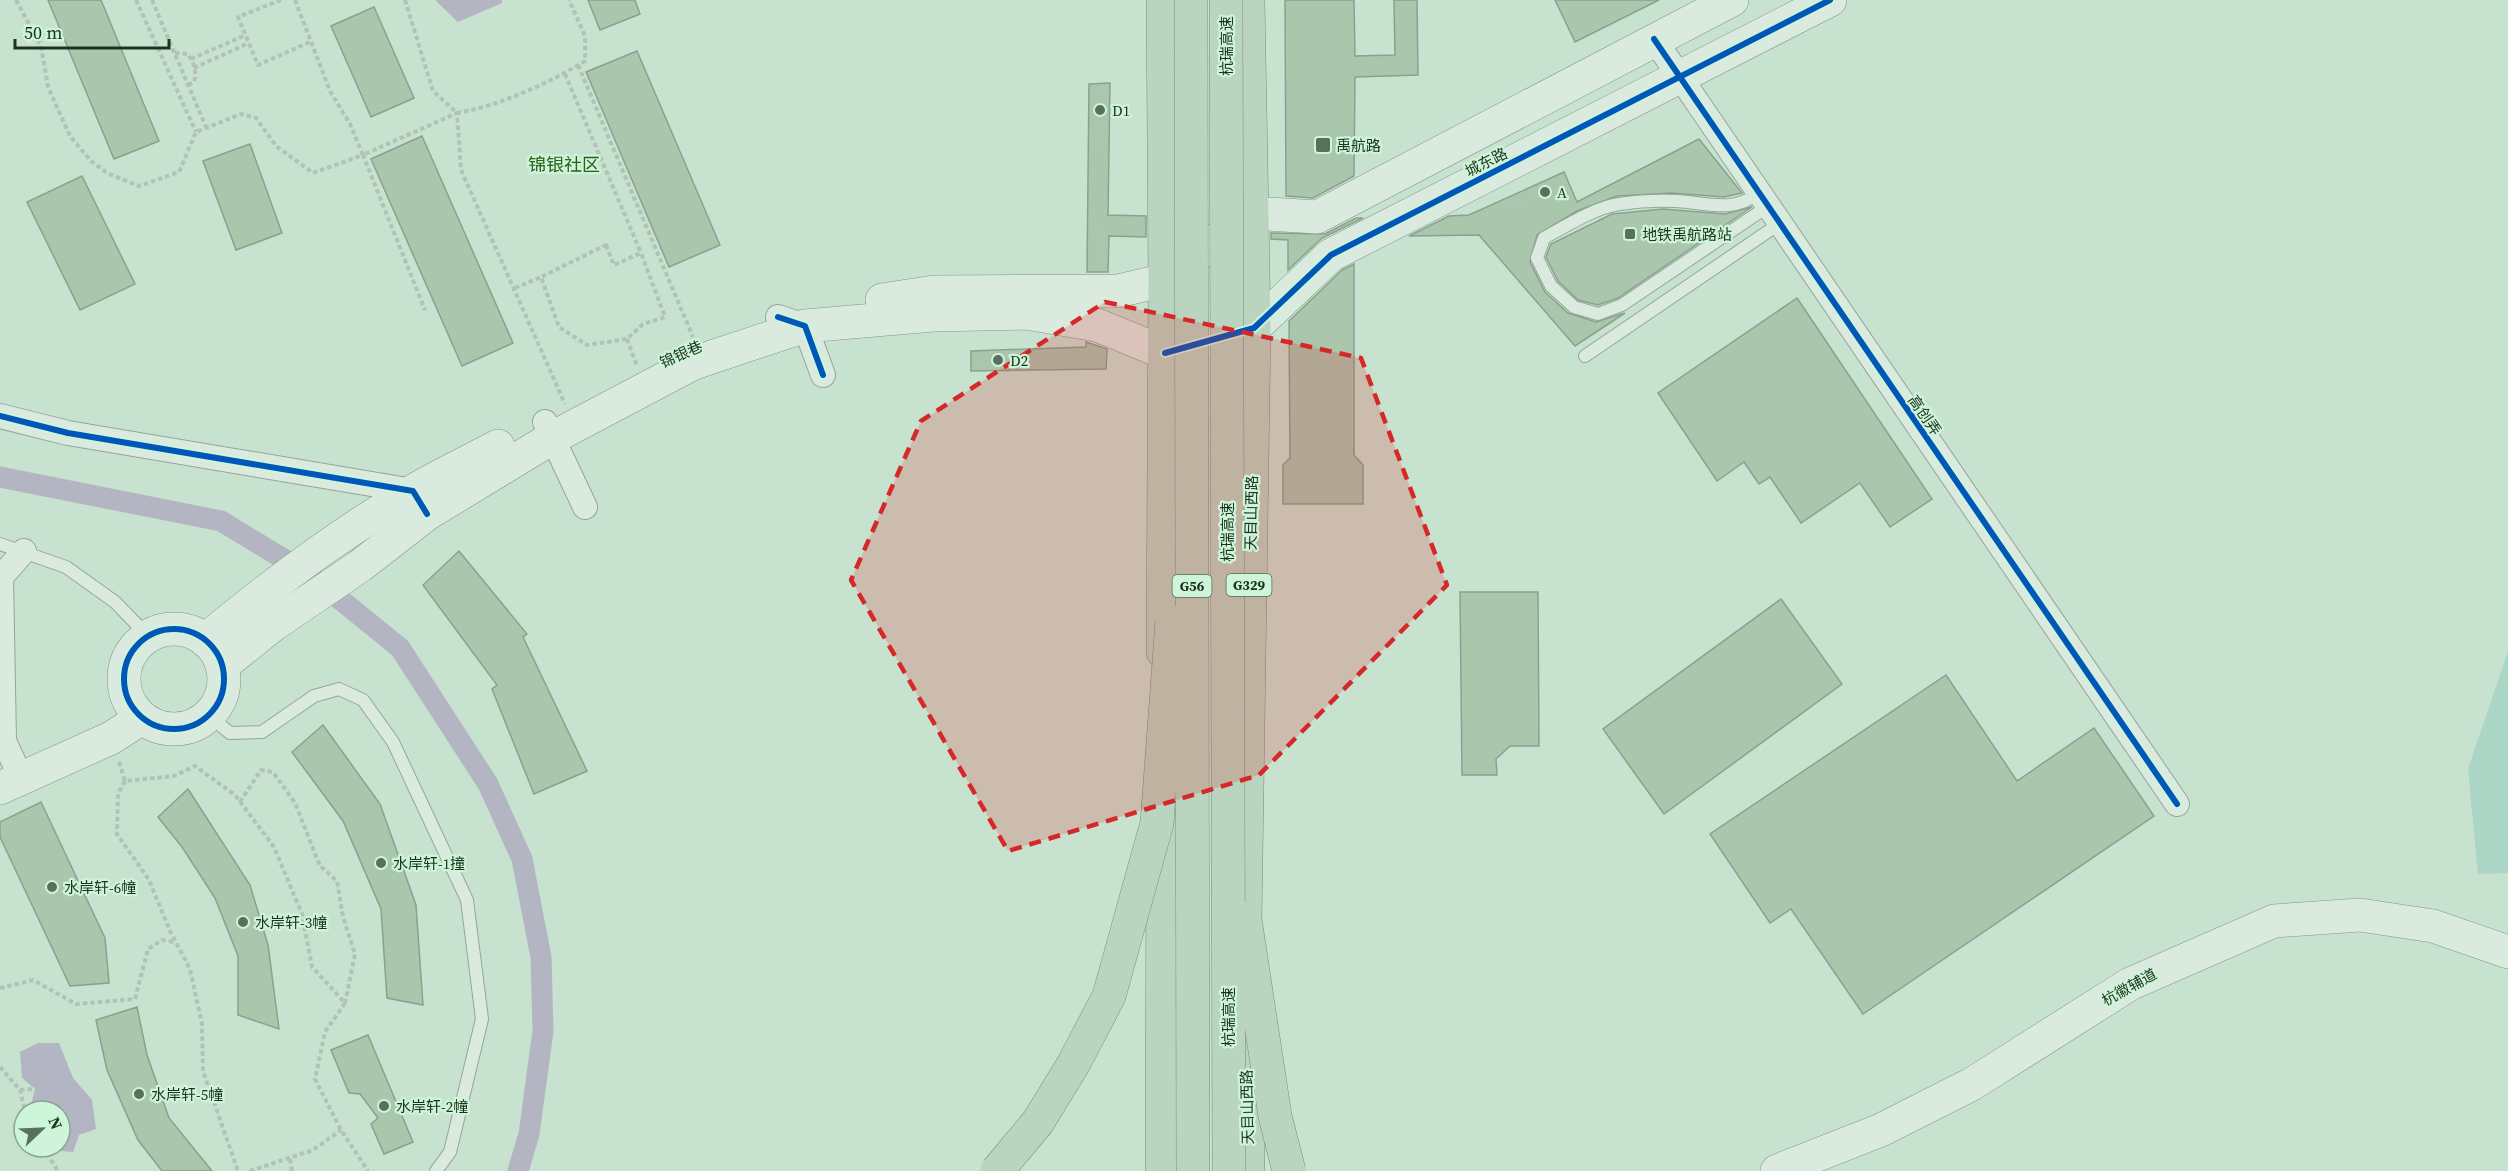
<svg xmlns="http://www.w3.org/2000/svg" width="2508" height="1171" viewBox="0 0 2508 1171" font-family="'Source Serif 4','Noto Sans SC',serif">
<rect width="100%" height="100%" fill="#c8e2d0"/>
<polygon fill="#abd5c4" points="2508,651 2508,873 2478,874 2468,769"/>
<g fill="#b3b5c3">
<polygon points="435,0 502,0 502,3 458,22"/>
<polygon points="38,1043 59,1043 73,1078 92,1100 96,1129 79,1135 73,1152 46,1150 45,1147 60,1147 60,1111 30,1109 35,1089 22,1078 20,1052"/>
</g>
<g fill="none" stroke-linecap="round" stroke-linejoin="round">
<polyline stroke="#b3b5c3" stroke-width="21" points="0,477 221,521 310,575 400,648 488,784 522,859 541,957 543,1031 529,1134 518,1171"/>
</g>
<g fill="#aac6ad" stroke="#89a28c" stroke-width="1.5">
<polygon points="48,0 101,0 159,141 114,159"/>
<polygon points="588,0 635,0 640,14 600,30"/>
<polygon points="1285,0 1354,0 1355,56 1395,55 1394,0 1417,0 1418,75 1355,77 1354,176 1313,198 1286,196"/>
<polygon points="1555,0 1659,0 1575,42"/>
<polygon points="374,7 414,98 371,117 331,26"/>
<polygon points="637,51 720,245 669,267 586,72"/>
<polygon points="1110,83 1108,215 1146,216 1146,237 1109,236 1108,272 1087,272 1089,84"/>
<polygon points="422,136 513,343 462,366 371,159"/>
<polygon points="1699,139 1742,193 1724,197 1672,193 1617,196 1577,211 1537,235 1530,262 1545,292 1568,313 1596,322 1625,313 1575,346 1479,235 1409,236 1449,216 1469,215 1564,172 1577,202"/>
<polygon points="250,144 282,233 236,250 203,161"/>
<polygon points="82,176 135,284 80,310 27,202"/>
<polygon points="1752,207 1618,298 1598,305 1578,300 1558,281 1546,257 1551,244 1612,214 1663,209 1725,214"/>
<polygon points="1356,218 1363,218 1322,238 1288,270 1288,240 1271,239 1271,233 1325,234"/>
<polygon points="1354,264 1354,455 1363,465 1363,504 1283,504 1283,465 1290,458 1289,321 1342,270"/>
<polygon points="1797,298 1932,499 1890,527 1860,483 1801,523 1770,477 1759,484 1744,462 1717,481 1658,393"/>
<polygon points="1086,342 1107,349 1106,369 971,371 971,351 1086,347"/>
<polygon points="459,551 527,634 523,637 587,771 534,794 492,689 497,685 423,585"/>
<polygon points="1460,592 1538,592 1539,746 1510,746 1496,759 1497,775 1462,775"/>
<polygon points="1781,599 1842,684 1664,814 1603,729"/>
<polygon points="1946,675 2017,781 2094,728 2154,816 1863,1014 1791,909 1770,923 1710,834"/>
<polygon points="323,725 380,804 416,905 423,1005 387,998 381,909 343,821 292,752"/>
<polygon points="188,789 250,885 268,945 279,1029 238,1015 238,956 215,898 182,847 158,817"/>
<polygon points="41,802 105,938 109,983 70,986 0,837 0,822"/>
<polygon points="137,1007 147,1055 169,1118 212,1171 162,1171 138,1140 107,1070 96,1020"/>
<polygon points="368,1035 413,1142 384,1154 371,1124 378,1118 360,1094 349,1093 331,1050"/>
</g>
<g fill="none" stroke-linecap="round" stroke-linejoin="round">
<defs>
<g id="lane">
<path d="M 1758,193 C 1737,211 1712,205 1688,202 C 1667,200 1640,201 1619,204 C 1594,208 1566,226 1544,238 L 1537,258 L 1551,286 L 1574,307 L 1598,314 L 1622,305 L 1767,207"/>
<polyline points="1585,356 1779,224"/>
<polyline points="0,544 66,567 115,602 148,636"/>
<polyline points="209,716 230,733 262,732 314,696 339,689 363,700 393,742 467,900 482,1019 450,1152 436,1171"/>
</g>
<g id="street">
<polyline points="1654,39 2177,804"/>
<polyline points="778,317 805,326 823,375"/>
<polyline points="0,416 68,433 413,491 416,496"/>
<polyline points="545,422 585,507"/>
<polyline points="22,780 4,741 1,577 24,551"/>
</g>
<g id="secondary">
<polyline points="882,300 934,292 1118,291 1165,280 1251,213 1317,217 1732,0"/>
<circle cx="174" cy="679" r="50"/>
<path d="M 205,640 C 270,586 339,534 413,491 C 440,475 470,461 498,446"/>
<polyline points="222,666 273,625 360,566 427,514 552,438 694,363 805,326 933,315 1026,313 1097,325 1165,353 1254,328 1331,255 1830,0"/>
<polyline points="0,788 111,738 142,718"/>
<polyline points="1777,1171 1881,1130 1972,1084 2130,984 2274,921 2360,915 2433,926 2508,952"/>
</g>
<g id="highway">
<polyline points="1163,0 1165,280 1163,652"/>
<polyline points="1245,923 1254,328 1248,0"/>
<polyline points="1245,990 1248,1171"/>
<polyline points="1162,1171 1163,821"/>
</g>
</defs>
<use href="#lane" stroke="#92a797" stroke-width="14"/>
<use href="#street" stroke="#92a797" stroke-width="26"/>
<use href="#secondary" stroke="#829686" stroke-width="34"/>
<use href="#highway" stroke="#798c7d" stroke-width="34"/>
<g stroke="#b2c2b6" stroke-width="4" stroke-dasharray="4.5 3" stroke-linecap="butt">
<polyline points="16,0 41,46 48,87 70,136 91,161 107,173 139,186 179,172 196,132 241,114 256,118 276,146 313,173 363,155 425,310"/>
<polyline points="136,0 196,132"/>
<polyline points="152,0 206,127"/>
<polyline points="281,0 238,17 258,65 310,42"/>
<polyline points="295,0 330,91 350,124 363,155 457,113 461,170 565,404"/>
<path d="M 405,0 L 433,91 L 457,113 C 499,106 549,83 585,61 L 585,36 L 569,0"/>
<path d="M 175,53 L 188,54 C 194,63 197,72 194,82 L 188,85"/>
<polyline points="191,59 246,35"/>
<polyline points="578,65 693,337"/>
<polyline points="194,68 249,43"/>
<polyline points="565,74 641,253"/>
<polyline points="1099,90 1099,147"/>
<polyline points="1508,208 1563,183"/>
<polygon points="606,245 614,265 641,253 665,317 643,324 627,339 587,345 559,327 541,277"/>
<polyline points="1099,265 1099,227"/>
<polyline points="515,288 541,277"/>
<polyline points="627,339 637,366"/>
<polyline points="982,362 1098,359 1098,354"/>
<polyline points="119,762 125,781 174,776 195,766 235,795 274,847 302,914 312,967 345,1003 325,1032 315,1079 341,1130 368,1171"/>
<polyline points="125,781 118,794 117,834 149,880 170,931 190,969 202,1024 203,1071 238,1171"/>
<polyline points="240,802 261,770 273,772 295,803 320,866 337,881 343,917 355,954 345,1003"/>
<polyline points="0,988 33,980 76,1004 135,999 148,949 162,940 175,942"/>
<polyline points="0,1067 20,1090 25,1111"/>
<polyline points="20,1090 36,1089"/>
<polyline points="43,1147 58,1171"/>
<polyline points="290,1159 292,1171"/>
<polyline points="250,1171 313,1150 341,1130"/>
</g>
<use href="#lane" stroke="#dbeadf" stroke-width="12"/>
<use href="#street" stroke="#dbeadf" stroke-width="24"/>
<use href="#secondary" stroke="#dbeadf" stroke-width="33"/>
<use href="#highway" stroke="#bad5bf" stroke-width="33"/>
<defs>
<g id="highway-bridge">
<polyline points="1191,0 1193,1171"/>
<polyline points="1226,0 1229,1171"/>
<polyline points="1245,919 1275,1116 1289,1171"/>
<polyline points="997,1171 1038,1122 1074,1063 1109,996 1157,823 1172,622"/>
</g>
</defs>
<use href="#highway-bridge" stroke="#798c7d" stroke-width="34" stroke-linecap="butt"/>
<use href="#highway-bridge" stroke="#bad5bf" stroke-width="33"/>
<defs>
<g id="cycleway">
<polyline points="1654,39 2177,804"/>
<polyline points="778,317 805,326 823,375"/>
<polyline points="1165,353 1254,328 1331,255 1830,0"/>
<polyline points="0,416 68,433 413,491 427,514"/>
<circle cx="174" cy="679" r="50"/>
</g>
</defs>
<use href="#cycleway" stroke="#cef4d9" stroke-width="10"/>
<use href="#cycleway" stroke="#0057b8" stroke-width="6"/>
</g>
<path fill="#d62828" fill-opacity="0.2" stroke="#d62828" stroke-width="4.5" stroke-dasharray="12 8" stroke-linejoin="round" d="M 1105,302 L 1361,358 L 1447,585 L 1259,775 L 1008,851 L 851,580 L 921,421 Z"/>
<g fill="#58715c" stroke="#cef4d9" stroke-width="2">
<circle cx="1100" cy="110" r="6"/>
<rect x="1315" y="137" width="16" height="16" rx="3"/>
<circle cx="1545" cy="192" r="6"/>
<rect x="1624" y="228" width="12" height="12" rx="3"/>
<circle cx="998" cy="360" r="6"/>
<circle cx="381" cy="863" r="6"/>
<circle cx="52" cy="887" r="6"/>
<circle cx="243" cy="922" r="6"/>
<circle cx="139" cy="1094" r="6"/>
<circle cx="384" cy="1106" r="6"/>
</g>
<g text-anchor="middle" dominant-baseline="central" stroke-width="4.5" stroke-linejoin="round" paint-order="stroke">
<g fill="#cef4d9" stroke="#516e56" stroke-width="1.5">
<rect x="1226.5" y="574" width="45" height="22" rx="4.5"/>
<rect x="1172.5" y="575" width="39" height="22" rx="4.5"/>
</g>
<g font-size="14" font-weight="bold" fill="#1c341e">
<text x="1249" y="585">G329</text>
<text x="1192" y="586">G56</text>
</g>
<g font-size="15" fill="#1c341e" stroke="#cef4d9">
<text transform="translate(1226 46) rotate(-90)">杭瑞高速</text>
<text transform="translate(1486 162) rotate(-27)">城东路</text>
<text transform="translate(681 354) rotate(-24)">锦银巷</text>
<text transform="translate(1925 415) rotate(55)">高创弄</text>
<text transform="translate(1251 513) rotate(-89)">天目山西路</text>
<text transform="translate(1227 532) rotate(-90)">杭瑞高速</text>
<text transform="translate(2129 987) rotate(-29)">杭徽辅道</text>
<text transform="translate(1228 1017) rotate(-90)">杭瑞高速</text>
<text transform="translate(1247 1107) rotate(-91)">天目山西路</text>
</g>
<g font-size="15" fill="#1c341e" stroke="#cef4d9" text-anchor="start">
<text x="1112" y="110">D1</text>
<text x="1336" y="145">禹航路</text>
<text x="1557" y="192">A</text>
<text x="1642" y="234">地铁禹航路站</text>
<text x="1010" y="360">D2</text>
<text x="393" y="863">水岸轩-1撞</text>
<text x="64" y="887">水岸轩-6幢</text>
<text x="255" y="922">水岸轩-3幢</text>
<text x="151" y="1094">水岸轩-5幢</text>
<text x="396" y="1106">水岸轩-2幢</text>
</g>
<g font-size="18" fill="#2a601c" stroke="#cef4d9">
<text x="564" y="164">锦银社区</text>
</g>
</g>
<g transform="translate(42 1129) rotate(67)"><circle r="28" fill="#cef4d9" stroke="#87a78e" stroke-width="1.5"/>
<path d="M0-4.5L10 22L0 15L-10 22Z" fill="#58715c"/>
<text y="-9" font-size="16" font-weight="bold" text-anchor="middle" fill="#1c341e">N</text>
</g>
<path d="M15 39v9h154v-9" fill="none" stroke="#1c341e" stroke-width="3"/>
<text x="24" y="39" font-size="18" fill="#1c341e" stroke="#cef4d9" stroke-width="4.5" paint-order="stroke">50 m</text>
</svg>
